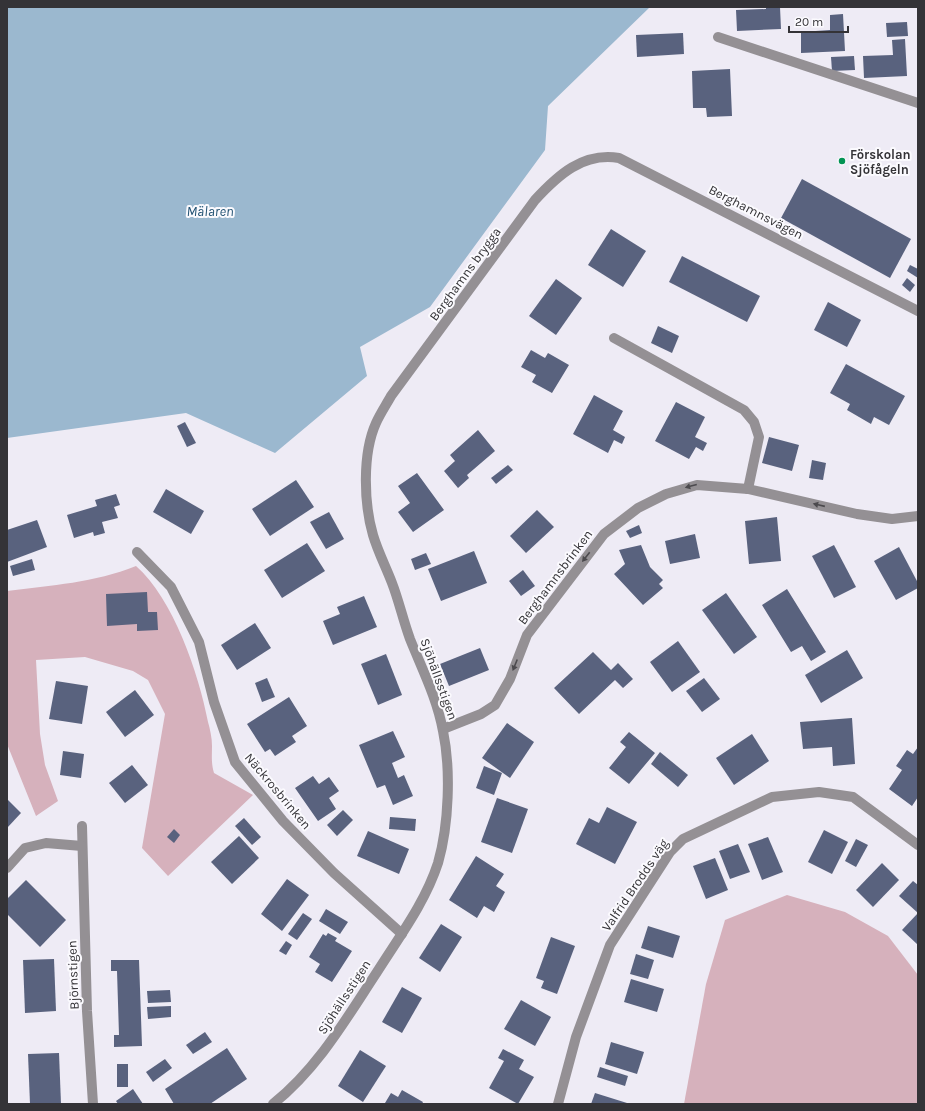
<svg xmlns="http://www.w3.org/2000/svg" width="925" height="1111" viewBox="0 0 925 1111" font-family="Karla,sans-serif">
<rect width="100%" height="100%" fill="#eeebf5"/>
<g fill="#d6b1bc">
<path d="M 136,566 C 173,598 199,674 208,722 C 210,729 212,738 212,746 C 212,756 211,763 214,773 L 253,795 L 168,876 L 142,848 L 165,714 L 148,680 L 133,671 L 85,657 L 36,660 L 40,734 L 45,765 L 58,801 L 36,816 L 7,744 L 7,591 C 52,585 94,583 136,566 Z"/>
<polygon points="787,895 845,912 888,936 918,975 918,1104 684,1104 706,984 725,920"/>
</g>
<polygon fill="#9bb8cf" points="7,7 650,7 548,106 545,150 430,307 360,347 367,376 275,453 186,413 7,438"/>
<g fill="#59627e">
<polygon points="766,7 780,7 781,29 737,31 736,10 766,9"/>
<polygon points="843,14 845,51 801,53 801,32 830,30 830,15"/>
<polygon points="907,22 908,36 887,37 886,23"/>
<polygon points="683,33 684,54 637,57 636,35"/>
<polygon points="905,39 907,76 864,78 863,56 893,55 892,40"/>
<polygon points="854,56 855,70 832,71 831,57"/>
<polygon points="730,69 732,116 707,117 706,108 693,108 692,71"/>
<polygon points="802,179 911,239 890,278 781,218"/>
<polygon points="611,229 646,251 623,287 588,265"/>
<polygon points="682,256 760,296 747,322 669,282"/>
<polygon points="910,265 918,269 918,278 907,271"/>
<polygon points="907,278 915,285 910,292 902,285"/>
<polygon points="556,279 582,298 556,335 529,316"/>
<polygon points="828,302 861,320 847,347 814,330"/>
<polygon points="658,326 679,336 672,353 651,343"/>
<polygon points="531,350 545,358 548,353 569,365 552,393 532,382 536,375 521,367"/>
<polygon points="846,364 905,396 889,425 874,417 871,424 847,410 850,404 830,393"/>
<polygon points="594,395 623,411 613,430 625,437 622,444 614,440 608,453 573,434"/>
<polygon points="676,402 705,417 695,437 707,443 703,451 696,447 689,459 655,441"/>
<polygon points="185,422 196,443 187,447 177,426"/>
<polygon points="478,430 495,451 467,475 469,478 458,488 444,471 455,461 450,455"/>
<polygon points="769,437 799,445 792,471 762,463"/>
<polygon points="812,460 826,463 823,480 809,478"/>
<polygon points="508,465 513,470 496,484 491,478"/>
<polygon points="417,473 444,510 413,532 398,512 410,503 398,486"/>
<polygon points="296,480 314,507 270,536 252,509"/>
<polygon points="166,489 204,511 191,534 153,512"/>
<polygon points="116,494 120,505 114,507 118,518 102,522 105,533 94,536 93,532 74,538 67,515 97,506 95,500"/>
<polygon points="537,510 554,527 526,553 510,536"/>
<polygon points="329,512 344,539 326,549 310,522"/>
<polygon points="777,517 781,561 749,564 745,521"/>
<polygon points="37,520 47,547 7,562 7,530"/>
<polygon points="639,525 642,533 630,538 626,531"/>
<polygon points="695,534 700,558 670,564 665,541"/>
<polygon points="307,543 325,571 282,598 264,570"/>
<polygon points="641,545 650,567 663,580 659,584 663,588 643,605 614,574 625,564 619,550"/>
<polygon points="834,545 856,587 834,598 812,556"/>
<polygon points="899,547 918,583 918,588 896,600 874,561"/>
<polygon points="474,551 487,583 441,601 428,569"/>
<polygon points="426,553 431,564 415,570 411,559"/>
<polygon points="32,559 35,570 13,576 10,566"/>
<polygon points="523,570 535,586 521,596 509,581"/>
<polygon points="787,589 826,652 811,661 802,646 791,652 762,605"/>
<polygon points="147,592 148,612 157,612 158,630 137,631 137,624 107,626 106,594"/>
<polygon points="726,593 757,637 734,654 702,610"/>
<polygon points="364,596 377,627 333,645 323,621 340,614 337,607"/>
<polygon points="255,623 271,648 237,670 221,645"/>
<polygon points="678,641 700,672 672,692 650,662"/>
<polygon points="480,648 489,670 449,686 440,664"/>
<polygon points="847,650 863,678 821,703 805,675"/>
<polygon points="593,652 611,670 618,663 633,679 623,688 615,680 579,714 554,688"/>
<polygon points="386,654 402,695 378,705 361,664"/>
<polygon points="267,678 275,697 262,702 255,683"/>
<polygon points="704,678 720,699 702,712 686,691"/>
<polygon points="56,681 88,686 82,724 49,719"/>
<polygon points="135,690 154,715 125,737 106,712"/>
<polygon points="289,697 307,726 292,736 296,742 275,756 270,749 265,752 247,724"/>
<polygon points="852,718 855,764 833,766 832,747 803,749 800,722"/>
<polygon points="507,723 534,742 510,778 482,758"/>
<polygon points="393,731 405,757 392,763 398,778 404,775 413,796 393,805 385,785 377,788 359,745"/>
<polygon points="629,732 655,753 629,784 609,768 626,747 620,742"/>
<polygon points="752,734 769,761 734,785 716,758"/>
<polygon points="918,747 918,797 912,806 889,789 902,770 896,766 907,750 913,754"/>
<polygon points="63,751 84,754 81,778 60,775"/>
<polygon points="660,752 688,775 678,787 651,764"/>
<polygon points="132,765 148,785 125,803 109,783"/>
<polygon points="484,766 502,773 494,795 476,788"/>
<polygon points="313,776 319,784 329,777 339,791 329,798 336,809 318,821 295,788"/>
<polygon points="497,798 528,809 512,853 481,842"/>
<polygon points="7,799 21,813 7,828"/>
<polygon points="607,807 637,822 615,864 576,844 589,818 599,823"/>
<polygon points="343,810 353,820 337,836 327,825"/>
<polygon points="390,817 416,819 415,831 389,829"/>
<polygon points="244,818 261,837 252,845 235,826"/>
<polygon points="174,829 180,835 174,843 167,837"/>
<polygon points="824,830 848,842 832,874 808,862"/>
<polygon points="368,831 409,849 399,874 357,856"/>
<polygon points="239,836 259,858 232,884 211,862"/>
<polygon points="768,837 783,872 762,880 748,844"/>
<polygon points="856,839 868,845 856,867 845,861"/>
<polygon points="738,844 750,872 730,879 719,851"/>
<polygon points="476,856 504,874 496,886 505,892 494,912 484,906 477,918 449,900"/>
<polygon points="715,858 728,890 706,899 693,866"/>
<polygon points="882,863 899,880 873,907 856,890"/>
<polygon points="287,879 309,895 282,931 261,914"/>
<polygon points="26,880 66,920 40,947 7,914 7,899"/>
<polygon points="913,881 918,885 918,913 899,896"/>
<polygon points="326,909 348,922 340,934 319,921"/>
<polygon points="303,913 312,919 297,940 288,934"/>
<polygon points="918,913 918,945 902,930"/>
<polygon points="441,924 462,937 440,972 419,958"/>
<polygon points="648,926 680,936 673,958 641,948"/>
<polygon points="328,933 337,938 335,941 352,951 332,982 315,972 320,964 309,957 323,934 326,936"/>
<polygon points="551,937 575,946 557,994 541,988 544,981 536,978"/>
<polygon points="286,941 292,945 286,955 279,951"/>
<polygon points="636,954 654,960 648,979 630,974"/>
<polygon points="54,959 56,1011 25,1013 23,960"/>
<polygon points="111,960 139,960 142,1046 114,1047 114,1035 119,1035 117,971 111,971"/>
<polygon points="631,979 664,989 657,1012 624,1002"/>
<polygon points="402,987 422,998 402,1033 382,1022"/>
<polygon points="170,990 171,1002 148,1003 147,991"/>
<polygon points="521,1000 551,1017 535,1046 504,1029"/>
<polygon points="171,1006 171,1017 148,1019 147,1007"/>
<polygon points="328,1013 334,1016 328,1027 322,1023"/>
<polygon points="205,1032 212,1042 193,1054 186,1045"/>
<polygon points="611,1042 644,1052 637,1074 605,1064"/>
<polygon points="227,1048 247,1079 210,1104 174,1104 165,1089"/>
<polygon points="503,1049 524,1060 519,1069 534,1077 518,1104 489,1088 504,1061 498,1058"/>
<polygon points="360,1050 386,1066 363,1102 338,1086"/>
<polygon points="59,1053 61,1104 30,1104 28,1054"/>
<polygon points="165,1059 172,1068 153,1082 146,1072"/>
<rect x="117" y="1064" width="11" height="23"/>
<polygon points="600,1067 628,1076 625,1086 597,1077"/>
<polygon points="133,1089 143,1104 118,1104 116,1101"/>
<polygon points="402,1090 423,1102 422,1104 385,1103 391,1093 398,1097"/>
<polygon points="595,1093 627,1103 627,1104 591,1104"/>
</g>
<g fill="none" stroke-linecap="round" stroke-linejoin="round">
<g stroke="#949094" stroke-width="10">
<polyline points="718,37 918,103"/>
<polyline points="614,338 744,410 754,422 759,437 748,489"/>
<polyline points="137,552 171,587 199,642 214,702 235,762 283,821 334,873 402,934"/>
<polyline points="443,729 481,714 495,705 510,679 527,635 604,534 638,508 666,494 697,485 748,489 857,514 892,519 918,516"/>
<polyline points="82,826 87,1011 93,1104"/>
<polyline points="7,868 25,848 46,843 82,846"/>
<path d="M 273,1104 C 318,1068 346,1019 377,972 C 399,937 425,903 438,863 C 449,825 451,769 443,731 C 437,698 422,669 410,639 C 403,620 399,601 392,583 C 386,567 378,552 373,535 C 364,504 362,454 376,423 C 380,414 386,405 391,396 L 535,200 C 558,175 583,152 619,158 L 918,311"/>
<polyline points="558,1104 576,1037 610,945 670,852 683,839 772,797 819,792 853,797 918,845"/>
</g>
</g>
<defs><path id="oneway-solid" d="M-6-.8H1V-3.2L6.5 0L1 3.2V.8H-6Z"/></defs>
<g fill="#4c4a4e">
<use href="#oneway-solid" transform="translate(691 486) rotate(165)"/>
<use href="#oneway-solid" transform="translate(819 505) rotate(-167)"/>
<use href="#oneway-solid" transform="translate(586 557) rotate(128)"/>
<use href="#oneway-solid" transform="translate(515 665) rotate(112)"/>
</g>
<circle fill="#029353" stroke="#fbfafe" stroke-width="1.5" cx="842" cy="161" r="4"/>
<g text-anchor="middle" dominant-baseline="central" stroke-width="4" stroke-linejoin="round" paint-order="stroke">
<g font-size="13" font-weight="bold" fill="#343337" stroke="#fbfafe" text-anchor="start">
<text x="850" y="154">Förskolan<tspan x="850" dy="15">Sjöfågeln</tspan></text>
</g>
<g font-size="13" fill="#343337" stroke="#fbfafe">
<text transform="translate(756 212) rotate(27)">Berghamnsvägen</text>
<text transform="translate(465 274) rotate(-54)">Berghamns brygga</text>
<text transform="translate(555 577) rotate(-53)">Berghamnsbrinken</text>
<text transform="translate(439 679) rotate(70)">Sjöhällsstigen</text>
<text transform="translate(278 791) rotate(50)">Näckrosbrinken</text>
<text transform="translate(635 885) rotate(-56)">Valfrid Brodds väg</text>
<text transform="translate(73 975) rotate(-92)">Björnstigen</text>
<text transform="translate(344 997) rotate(-57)">Sjöhällsstigen</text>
</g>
<g font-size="14" font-style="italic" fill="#225273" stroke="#fbfafe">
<text x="210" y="211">Mälaren</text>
</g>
</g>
<rect width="925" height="1111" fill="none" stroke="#343337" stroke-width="16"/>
<path d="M789 26v6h59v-6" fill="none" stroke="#343337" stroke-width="2"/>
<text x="795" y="26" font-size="12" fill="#343337" stroke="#fbfafe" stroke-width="3" paint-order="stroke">20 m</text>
</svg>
